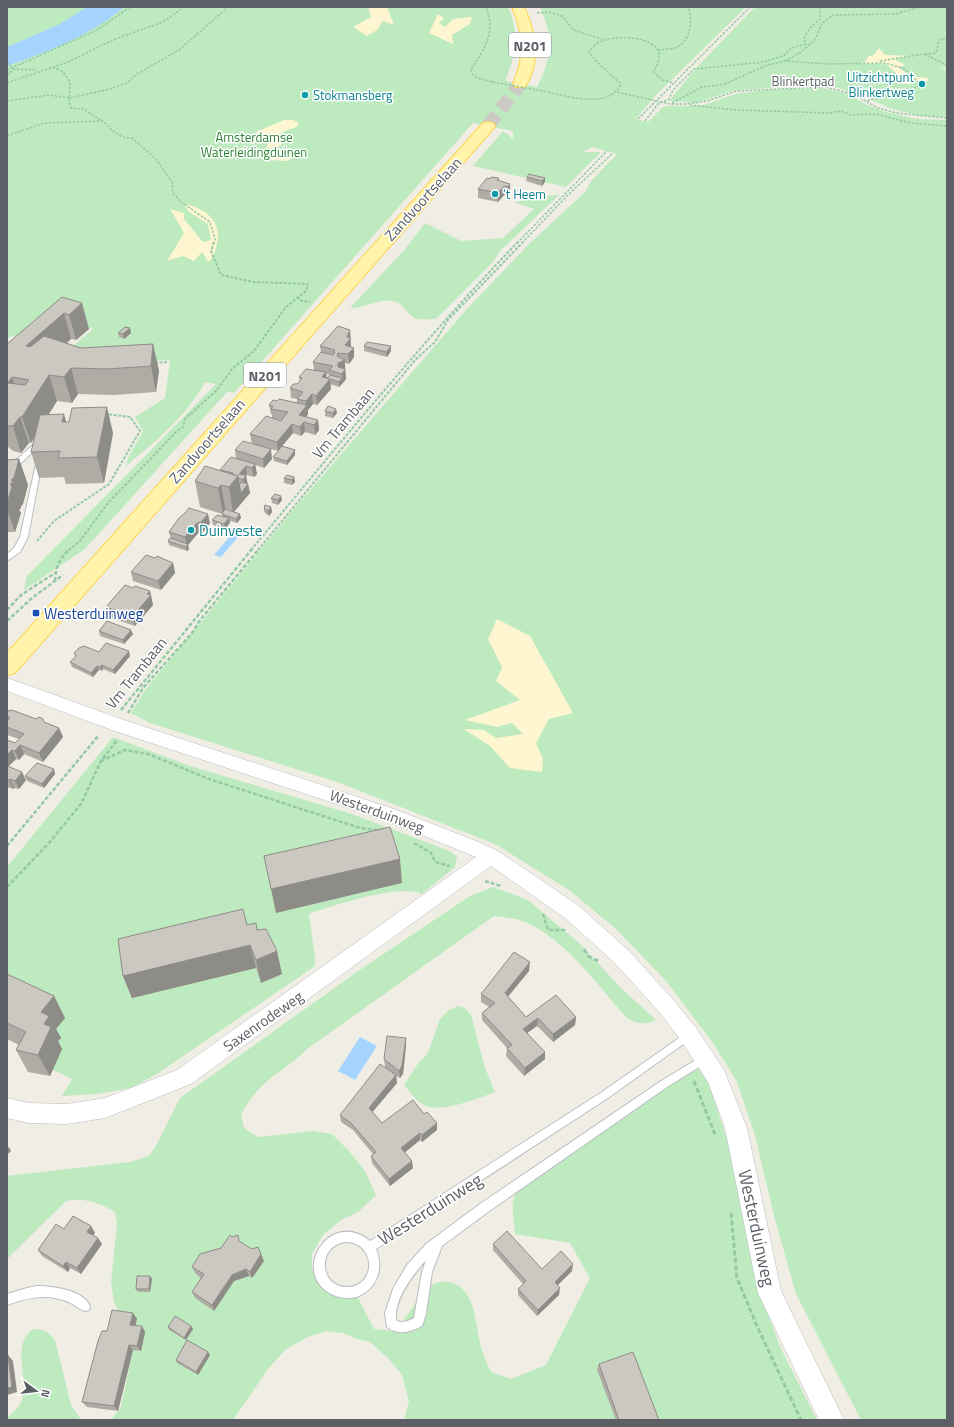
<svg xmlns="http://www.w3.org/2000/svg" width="954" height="1427" viewBox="0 0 954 1427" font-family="'Titillium Web',sans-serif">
<rect width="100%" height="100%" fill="#f0eee4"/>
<g fill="#beeabf" fill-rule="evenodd">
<path d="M 7,7 L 508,7 C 520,33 516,55 505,81 L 537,87 C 552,58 554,38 540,7 L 746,7 L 656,95 L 636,119 L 648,122 L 664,106 L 695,106 L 704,105 L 735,94 L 766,90 L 822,88 L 849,94 L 867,105 L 886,112 L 917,119 L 947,120 L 947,1420 L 861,1420 L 796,1294 L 774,1216 L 755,1135 L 737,1082 L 713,1043 L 666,981 L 616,929 L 569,890 L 497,845 L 340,783 L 150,723 L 131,713 L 146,689 L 293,510 L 465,311 L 528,245 L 585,192 L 591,181 L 617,154 L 592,147 L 583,152 L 601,152 L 566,187 L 473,166 L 503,131 L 513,139 L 513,131 L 473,123 L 234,393 L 228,391 L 85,549 L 24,590 L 27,576 L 216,384 L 205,382 C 186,417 156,441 126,466 L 128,458 L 143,431 L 135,417 L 165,398 L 170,360 L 97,364 L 66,352 L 93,329 L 57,318 L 31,331 L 7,338 Z"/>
<path d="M 755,7 L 947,7 L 947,68 L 941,67 L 947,72 L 947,117 L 922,116 L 892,109 L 863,96 L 829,85 L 735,90 L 695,103 L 669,101 L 697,67 ZM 874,55 L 906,56 L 894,59 L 905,65 L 899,67 L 909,76 L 927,78 L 927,81 L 910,80 L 897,74 L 886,64 L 862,63 Z"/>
<path d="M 560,194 L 500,251 L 494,261 L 436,319 C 430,319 423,320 417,319 C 406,315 404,303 393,301 C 378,299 364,308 350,308 L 406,248 L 425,223 L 461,241 L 503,238 L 534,209 L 514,202 Z"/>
<path d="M 113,737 L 190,766 L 349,813 L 447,850 L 457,856 L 455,867 L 422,894 C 400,883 332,906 309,914 L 315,958 L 315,966 L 157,1074 L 131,1088 L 98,1094 L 62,1096 L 72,1079 L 27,1057 L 35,1046 L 7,1032 L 7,867 Z"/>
<path d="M 493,887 L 528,900 L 579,943 L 621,988 L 656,1020 C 645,1025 637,1024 627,1018 C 597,985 560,931 516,919 C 509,918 501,917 494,916 L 307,1049 C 294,1063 278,1071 264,1084 C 254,1093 248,1103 241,1114 L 244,1128 L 258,1137 L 313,1131 L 332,1134 L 349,1151 L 365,1171 L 376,1195 L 358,1212 L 341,1220 L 323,1235 L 312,1254 L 312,1269 L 319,1284 L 334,1295 L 358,1298 L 374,1329 L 393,1331 C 409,1318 416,1297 432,1285 C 438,1281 446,1281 453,1283 C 476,1292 475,1322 480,1343 C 482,1353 487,1363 491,1372 L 511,1379 L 546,1365 L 590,1278 L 570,1243 L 515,1234 C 514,1210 507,1205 522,1182 L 695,1067 L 702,1067 L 706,1074 L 732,1155 L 756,1283 L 781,1349 L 817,1420 L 404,1420 L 409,1401 L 402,1375 L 389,1359 L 370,1342 L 357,1339 L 343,1333 L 326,1331 L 308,1337 L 286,1349 L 268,1369 L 233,1420 L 111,1420 L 121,1407 L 134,1345 L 114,1302 L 111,1282 L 117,1225 L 115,1212 C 99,1203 85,1197 66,1201 L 7,1259 L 7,1176 L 130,1162 L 149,1156 L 157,1144 L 180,1098 L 364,967 L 470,896 Z"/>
<path d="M 458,1006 L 465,1008 L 471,1015 L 485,1068 L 495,1092 C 479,1098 441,1114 424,1105 C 416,1101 410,1092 404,1085 L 417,1065 L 428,1053 L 440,1019 L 449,1010 Z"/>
<path d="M 33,1329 C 43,1329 49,1332 55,1340 L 71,1405 L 81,1420 L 7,1420 L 7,1417 C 45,1394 3,1353 33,1329 Z"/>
</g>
<g fill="#fef5d1">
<polygon points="368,7 387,7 394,25 383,21 377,30 367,36 353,27 371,17"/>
<polygon points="438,14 444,18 439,23 445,27 453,19 472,17 470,24 452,35 453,44 429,33"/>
<path d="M 879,48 L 885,55 L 908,56 L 895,59 L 899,63 L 905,64 L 899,68 L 909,76 L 928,78 L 928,81 L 910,81 L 911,84 C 903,85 889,81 885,74 L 897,74 L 886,64 L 861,64 L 866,62 L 868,56 L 874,55 Z"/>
<polygon points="284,120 293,120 299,123 297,127 282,132 276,138 282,144 276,148 266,148 270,140 259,137 256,132"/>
<polygon points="291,151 295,153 288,156 292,158 287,161 269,160 276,154"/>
<path d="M 184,204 C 205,208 222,220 217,243 C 215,252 215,256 208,262 L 202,252 L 194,261 L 183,256 L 167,261 L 184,233 L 170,209 L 184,213 L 184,219 L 203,242 L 211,240 L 208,224 L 188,211 Z"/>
<polygon points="497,619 530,636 573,713 549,719 536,743 543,759 542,772 510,768 490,746 464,729 484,730 496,738 523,734 512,723 497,727 465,720 520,700 496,681 502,667 488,639"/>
</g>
<g fill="#a5d5ff">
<path d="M 87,7 L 124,7 C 92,35 47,52 7,66 L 7,47 L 58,25 Z"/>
<polygon points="231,535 238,537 221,557 214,555"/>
<polygon points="360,1037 377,1046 355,1080 338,1071"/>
</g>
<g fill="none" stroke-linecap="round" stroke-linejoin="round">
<polyline stroke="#cbcac4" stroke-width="14" stroke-dasharray="14 7" stroke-linecap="butt" points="488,126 520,84"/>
<defs>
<g id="lane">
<polygon points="37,441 39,441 42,443 17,467 7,470 7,466 13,463"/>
<polygon points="37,459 41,459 42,461 28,537 20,552 7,561 7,554 14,548 20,537"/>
<path d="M 689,1031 L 692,1032 L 694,1035 L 692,1038 L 608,1098 L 376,1249 C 384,1269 377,1289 357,1297 C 348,1299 341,1298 333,1295 C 289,1275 329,1207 370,1241 L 602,1092 ZM 347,1242 C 377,1244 376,1287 347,1287 C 318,1287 317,1244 347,1242 Z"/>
<path d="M 704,1055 L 707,1056 L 709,1059 L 707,1062 L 667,1087 L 488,1212 L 442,1246 L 432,1272 L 426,1314 L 422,1326 C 410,1332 399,1336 387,1327 L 385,1313 L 393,1289 L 407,1265 L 426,1244 L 480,1204 L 661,1081 ZM 426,1260 L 422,1272 L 414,1318 C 408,1321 402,1324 396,1320 C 394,1299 412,1276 426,1260 Z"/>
<path d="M 37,1286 C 52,1286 84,1290 90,1306 L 89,1310 L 85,1311 C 78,1309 73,1303 66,1301 C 46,1293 26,1298 7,1305 L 7,1294 L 27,1288 Z"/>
</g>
<polygon id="street" points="7,678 124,720 394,809 476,841 498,851 579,906 629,951 675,1002 696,1028 724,1070 747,1128 781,1291 844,1420 819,1420 758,1293 725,1128 708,1082 682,1042 661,1014 615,963 565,918 491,866 191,1084 105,1118 67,1124 29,1123 7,1118 7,1098 29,1103 67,1104 105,1098 177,1070 476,857 382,819 112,730 7,691"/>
<g id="primary">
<path d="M 512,7 L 524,7 C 536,32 541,63 525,87 L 515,87 L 513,84 C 525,57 524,34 512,7 Z"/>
<polygon points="488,122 493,123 495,126 493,129 15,673 7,675 7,653 483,123"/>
</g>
</defs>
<use href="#lane" stroke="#b9bcc1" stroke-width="2"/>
<use href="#street" stroke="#b9bcc1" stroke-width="1"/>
<use href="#primary" stroke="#ffd34e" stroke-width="2"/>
<g stroke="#95c9a6" stroke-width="1.5" stroke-dasharray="2.5 1.5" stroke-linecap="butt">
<path d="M 486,7 C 496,31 485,49 471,69 L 472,74 L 477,78 L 493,82"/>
<polyline points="614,8 616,7"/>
<polyline points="537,13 549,12 562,16 574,30 602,39"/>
<path d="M 658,50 C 664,49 671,50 677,47 C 691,41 693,19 688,7"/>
<polyline points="925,54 936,53 939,40 947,38"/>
<polyline points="785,61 801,52 815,40 822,23 833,15 896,14 919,7"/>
<polyline points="880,61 924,54 947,65"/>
<polyline points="7,63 14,69 36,70"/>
<polyline points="53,67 63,72 70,82 69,102 71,108 84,109 102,121"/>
<polyline points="7,70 97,30 130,7"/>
<polyline points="7,75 14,69"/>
<polyline points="7,83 68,62 115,39 163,22 184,7"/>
<path d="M 548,92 C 569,97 609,109 621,84 L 596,61 L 589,52 C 592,47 595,44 600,42 C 613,35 656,35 659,54 C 660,60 656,66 654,72 L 662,80 L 674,83"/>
<polyline points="617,92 670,104 686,104 707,101 736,91 825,87 853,94 878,108 896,113 947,118"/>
<polyline points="7,101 49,95 70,98 110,89 127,83 137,74 179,50 228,7"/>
<polyline points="672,103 702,87 725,84 767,65 786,61 827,64 885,63 905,69 919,83 917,87 866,101"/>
<polyline points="690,105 736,110 829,113 841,111 851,115 876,114 911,123 947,126"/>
<polyline points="638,119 750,7"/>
<polyline points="645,121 658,104 669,99 673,90 694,69 764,62 785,55 791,48 806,44 804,38 810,28 820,19 820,7"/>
<path d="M 7,136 L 44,123 L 103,121 C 112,130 118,138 132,138 L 155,158 L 172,182 L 173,193 L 181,202 L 210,222 L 215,239 L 214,243"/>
<polyline points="517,243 607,151"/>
<polyline points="522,243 569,194 613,153"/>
</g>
<g stroke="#95c9a6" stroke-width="2" stroke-dasharray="3 1.5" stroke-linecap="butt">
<polyline points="297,297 302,301 310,302"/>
<polyline points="155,363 167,362"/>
<polyline points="37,541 54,521 109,484 140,431 130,417 107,414"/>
<polyline points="69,550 80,541 108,503 177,431 183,427 185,419 217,390 232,369 254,351 286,307 306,291 308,284 254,282 221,275 211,251 214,242"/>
<path d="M 251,550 C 338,446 423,340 518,242"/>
<polyline points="258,550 416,359 435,342 448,320 523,242"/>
</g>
<g stroke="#95c9a6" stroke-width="2.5" stroke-dasharray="4 2" stroke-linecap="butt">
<path d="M 55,581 C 56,567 59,558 70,549"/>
<polyline points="7,610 21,595 55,573"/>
<polyline points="7,621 32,598 63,575"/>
<polyline points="121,710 252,549"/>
<polyline points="128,713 143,688 192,633 200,620 259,549"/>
<polyline points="101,761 125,750 148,754 209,779 360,828 377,830"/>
<polyline points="414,843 431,853 435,862 450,866"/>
<polyline points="7,846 99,735"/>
<polyline points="485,881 501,886"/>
<polyline points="7,887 48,844 81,804 101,761 117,740"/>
<polyline points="543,914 548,930 566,930"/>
</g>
<g stroke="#95c9a6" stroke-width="3" stroke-dasharray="5 2.5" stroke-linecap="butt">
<polyline points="584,949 588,956 598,961"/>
<polyline points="694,1081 716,1137"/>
<polyline points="731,1213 737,1278 757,1326 801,1420"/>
</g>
<use href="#lane" fill="#fff" fill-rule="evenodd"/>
<use href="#street" fill="#fff" fill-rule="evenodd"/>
<use href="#primary" fill="#fff4aa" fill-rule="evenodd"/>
<polyline stroke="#95c9a6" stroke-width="1.5" stroke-dasharray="2.5 1.5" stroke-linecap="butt" points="493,82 548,92"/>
</g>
<g fill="#afaca6" fill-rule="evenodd">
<polygon points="527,177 545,178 545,182 542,186 526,181"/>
<polygon points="499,178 499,181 510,184 510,193 508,196 504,195 498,202 478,198 478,189 490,179"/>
<polygon points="62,297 89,329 76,340 71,339 67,343 81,348 153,344 159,371 156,392 114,395 78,394 72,403 57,401 48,415 66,422 113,433 104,483 66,484 64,477 39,478 31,452 34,437 31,443 29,443 21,453 13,451 7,446 7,344"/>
<polygon points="130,328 131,333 124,339 119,337 118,333"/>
<path d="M 350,330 L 351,347 L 354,348 L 354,357 L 349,364 L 345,363 L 346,379 L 339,387 L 330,384 L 331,389 L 317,405 L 313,404 L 308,410 L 308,414 L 306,417 L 318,420 L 319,430 L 315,435 L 305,432 L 301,436 L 293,433 L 282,446 L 295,450 L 295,455 L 287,465 L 274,461 L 273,457 L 278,451 L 252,444 L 250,434 L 281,421 L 281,420 L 272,418 L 272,414 L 271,414 L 269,405 L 277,401 L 297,403 L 297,399 L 291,398 L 290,388 L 297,384 L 300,381 L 299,377 L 314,370 L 313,362 L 321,352 L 320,346 ZM 326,374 L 330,375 L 327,378 Z"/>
<polygon points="364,346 391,351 387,357 364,351"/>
<polygon points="325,411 337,413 333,418 325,416"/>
<polygon points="235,450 272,459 264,468 255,465 257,474 254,477 247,475 246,476 247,483 248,484 250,493 234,512 241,518 237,523 230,521 230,523 225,529 213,525 212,520 222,516 222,514 200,507 195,481 221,471 220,470 236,459"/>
<polygon points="19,459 28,485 23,504 21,506 21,508 19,510 21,513 15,532 7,532 7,460"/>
<polygon points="294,477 295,482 292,485 284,483 284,478"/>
<polygon points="271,498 282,500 278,505 272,503"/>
<polygon points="271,507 272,512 269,516 264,512 264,508"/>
<polygon points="179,518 210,523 203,532 199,532 188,545 189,549 187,551 169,545 168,541 171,539 169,532"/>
<polygon points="173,563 175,573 161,590 133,581 131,572"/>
<polygon points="133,588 150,591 153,605 135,626 108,617 106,607"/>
<polygon points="99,631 133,634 124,644 100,636"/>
<polygon points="99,652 130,656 115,674 103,669 102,671 99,670 93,677 72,667 70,662 76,656 74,653"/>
<polygon points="7,714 44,722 59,728 63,737 43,762 24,754 19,760 16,759 8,766 26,780 19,789 14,788 13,789 7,787 7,740 15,743 19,739 7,735 7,721 8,720 7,717"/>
<polygon points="54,769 55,774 44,788 27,781 25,776"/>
<polygon points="247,925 257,930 282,974 261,983 256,968 132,998 123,976"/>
<polygon points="529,971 508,997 526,1017 576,1017 575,1025 553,1042 537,1026 527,1033 545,1052 545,1059 524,1076 506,1056 507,1048 482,1020 482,1013 489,1007 481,1002 481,994"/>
<polygon points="7,974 54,996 65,1018 56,1029 61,1038 58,1041 62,1049 50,1076 28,1072 16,1050 19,1045 7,1039"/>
<polygon points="406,1038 406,1046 403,1074 400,1078 396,1076 397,1083 372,1112 382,1123 437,1130 422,1142 420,1140 405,1152 413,1168 390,1186 372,1163 371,1156 373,1154 353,1130 341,1122 340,1115 385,1067 384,1059"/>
<polygon points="91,1226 95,1233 93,1235 102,1244 81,1274 70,1268 68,1272 42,1256 38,1250 64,1229"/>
<polygon points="240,1242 264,1261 252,1278 249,1276 234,1281 214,1311 195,1298 192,1292 201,1278 195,1273 192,1267 221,1248"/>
<polygon points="493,1244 542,1269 572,1271 557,1285 559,1295 537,1316 518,1295 518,1289 523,1284 493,1250"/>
<polygon points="150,1276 152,1279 150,1292 138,1292 136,1289"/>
<polygon points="133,1313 137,1319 135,1325 145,1332 141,1351 133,1350 118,1411 87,1407 82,1402 107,1331"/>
<polygon points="168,1327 193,1329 186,1340 169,1330"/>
<polygon points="210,1355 198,1375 177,1363 176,1360"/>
<polygon points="599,1364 659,1420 616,1420 597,1370"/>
</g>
<g fill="#8e8c87">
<polygon points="545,178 545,182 542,186 542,181"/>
<polygon points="510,184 510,193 508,196 508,187"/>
<polygon points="504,186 504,195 498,202 498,193"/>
<polygon points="82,303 89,329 76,340 69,315"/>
<polygon points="64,313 71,339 33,372 26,346"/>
<polygon points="130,328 131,333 124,339 123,334"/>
<polygon points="350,330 351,348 346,354 345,345 347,337"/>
<polygon points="153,344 159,371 156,392 151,366"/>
<polygon points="391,346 391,351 387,357 386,352"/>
<polygon points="354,348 354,357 349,364 348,354"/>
<polygon points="338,353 339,363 345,360 345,369 338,372 337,356"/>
<polygon points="71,368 78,394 72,403 64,377"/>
<polygon points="345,369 346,379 343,383 342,374"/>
<polygon points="326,372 327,382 322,377"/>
<polygon points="49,375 57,401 31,443 22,417"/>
<polygon points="12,377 20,403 8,383"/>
<polygon points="342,378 343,383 339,387 339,382"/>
<polygon points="330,379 331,389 317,405 316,396"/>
<polygon points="312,394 313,404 308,410 308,414 301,424 299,415 306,406 306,401"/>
<polygon points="107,407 113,433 104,483 97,457"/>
<polygon points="336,409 337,413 333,418 333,413"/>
<polygon points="64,414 71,440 62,422"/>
<polygon points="20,417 29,443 21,453 13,426"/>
<polygon points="318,420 319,430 315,435 314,425"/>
<polygon points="304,422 305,432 301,436 300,427"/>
<polygon points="292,424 293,433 278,451 277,442"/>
<polygon points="271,449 272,459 264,468 263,459"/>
<polygon points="295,450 295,455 287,465 287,461"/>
<polygon points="19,459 28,485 23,504 21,506 21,508 19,510 21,513 15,532 7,509 7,503 11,480"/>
<polygon points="255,464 257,474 254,477 252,468"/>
<polygon points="246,466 247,475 246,476 248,485 248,484 250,493 233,513 229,487 238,476 241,493 244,489 243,480 239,474"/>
<polygon points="294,477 295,482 292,485 292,480"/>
<polygon points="221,485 226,511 223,514 218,488"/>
<polygon points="281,496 282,500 278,505 278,500"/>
<polygon points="271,507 272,512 269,516 268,511"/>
<polygon points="208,514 210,523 203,532 201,522"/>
<polygon points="240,514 241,518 237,523 236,519"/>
<polygon points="229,518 230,523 225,529 224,524"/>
<polygon points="197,523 199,532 188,545 189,549 187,551 186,547 187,545 185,537"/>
<polygon points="173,563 175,573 161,590 158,581"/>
<polygon points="150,591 153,605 135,626 132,617"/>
<polygon points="131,630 133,634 124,644 123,640"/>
<polygon points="129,651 130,656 115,674 113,670"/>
<polygon points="102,665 103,669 102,671 100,667"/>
<polygon points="97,666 99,670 93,677 91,673"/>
<polygon points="59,728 63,737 43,762 39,753"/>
<polygon points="20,745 24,754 19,760 15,751"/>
<polygon points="12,750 16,759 7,768 7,755"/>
<polygon points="54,769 55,774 44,788 42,784"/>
<polygon points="22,772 26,780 19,789 15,781"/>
<polygon points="10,779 14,788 13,789 9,780"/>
<polygon points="400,859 402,883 276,913 271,889"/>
<polygon points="250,945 256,968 132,998 123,976"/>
<polygon points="277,951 282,974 261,983 256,960"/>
<polygon points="530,962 529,971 504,1001 505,993"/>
<polygon points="54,996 65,1018 56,1029 61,1038 58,1041 62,1049 50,1076 38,1055 44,1024 41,1012"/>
<polygon points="576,1017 575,1025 553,1042 553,1034"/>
<polygon points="538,1018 537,1026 523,1036 523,1029"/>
<polygon points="406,1038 406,1046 403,1074 400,1078 399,1071"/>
<polygon points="545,1052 545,1059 524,1076 525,1068"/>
<polygon points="396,1075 397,1083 370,1115 369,1108"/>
<polygon points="437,1123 437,1130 422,1142 422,1135"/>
<polygon points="420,1133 420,1140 402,1155 401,1148"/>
<polygon points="9,1147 11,1151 7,1155 7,1149"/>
<polygon points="412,1161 413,1168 390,1186 389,1179"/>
<polygon points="91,1226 95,1233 91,1238 87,1232"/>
<polygon points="98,1238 102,1244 81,1274 77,1268"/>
<polygon points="261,1254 264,1261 252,1278 250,1272"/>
<polygon points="66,1262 70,1268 68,1272 63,1266"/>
<polygon points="573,1264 572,1271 554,1289 555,1282"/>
<polygon points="246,1269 249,1276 234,1281 214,1311 212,1305 232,1275"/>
<polygon points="150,1276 152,1279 150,1292 149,1289"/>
<polygon points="560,1288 559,1295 537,1316 538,1310"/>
<polygon points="133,1313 137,1319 134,1331 130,1325"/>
<polygon points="142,1326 145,1332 141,1351 137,1346"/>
<polygon points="191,1326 193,1329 186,1340 184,1338"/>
<polygon points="129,1345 133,1350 118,1411 114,1406"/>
<polygon points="208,1352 210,1355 198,1375 196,1372"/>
<polygon points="8,1355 13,1361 17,1392 7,1395"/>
</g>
<g fill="#cbc8c1" stroke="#8e8c87" fill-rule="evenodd">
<polygon points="529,174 545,178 542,181 527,177"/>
<polygon points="491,177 499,178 497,180 510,184 508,187 504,186 498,193 478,189 487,178 490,179"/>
<path d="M 62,297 L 82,303 L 69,315 L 64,313 L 26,346 L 30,347 L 44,336 L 81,348 L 153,344 L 151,366 L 107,369 L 71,368 L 64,377 L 49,375 L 22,417 L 20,417 L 13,426 L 7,426 L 7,344 ZM 12,377 L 29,380 L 25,385 L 8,383 Z"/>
<polygon points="338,326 350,330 347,337 351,338 345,345 354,348 348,354 338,353 337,356 345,360 338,363 338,367 345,369 342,374 329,370 333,366 313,362 321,352 333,355 335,352 333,352 335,350 320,346"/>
<polygon points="125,327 130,328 123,334 118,333"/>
<polygon points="367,342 391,346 386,352 364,346"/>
<polygon points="306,369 326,372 322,377 330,379 316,396 312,394 306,401 297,399 303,392 290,388 293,384 297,384 300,381 302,378 299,377"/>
<polygon points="330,375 342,378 339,382 327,378"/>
<polygon points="279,399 307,405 299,415 318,420 314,425 304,422 300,427 292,424 277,442 250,434 266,416 281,421 288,412 271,409 273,406 269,405 273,400 277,401"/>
<polygon points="328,406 336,409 333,413 325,411"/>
<polygon points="107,407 97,457 58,458 60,451 31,452 40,415 64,414 62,422 69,422 72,408"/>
<polygon points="243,441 271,449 263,459 235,450"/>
<polygon points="282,446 295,450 287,461 273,457"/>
<polygon points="231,457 255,464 252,468 246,466 239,474 246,475 243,480 238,478 238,476 231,474 233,473 220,470"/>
<polygon points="19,459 14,478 11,480 13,482 10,484 12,487 7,503 7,460"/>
<polygon points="205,466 238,476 229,487 221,485 218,488 195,481"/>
<polygon points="287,475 294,477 292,480 284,478"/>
<polygon points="241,482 248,484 241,493 239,484 240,484"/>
<polygon points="275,494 281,496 278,500 271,498"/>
<polygon points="265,505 271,507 268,511 264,508"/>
<polygon points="189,508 208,514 201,522 197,523 185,537 169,532 179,518 185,513"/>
<polygon points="225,509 240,514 236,519 222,514"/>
<polygon points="217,515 229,518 224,524 212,520"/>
<polygon points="170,538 188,544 186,547 168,541"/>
<polygon points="146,555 155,558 157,556 173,563 158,581 131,572"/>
<polygon points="125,585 133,588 135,586 150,591 147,594 151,595 132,617 106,607"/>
<polygon points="107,621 131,630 123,640 99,631"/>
<polygon points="106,643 129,651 113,670 102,665 100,667 97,666 91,673 70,662 76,656 74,653 79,648 84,646 99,652"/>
<polygon points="12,710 36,719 39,717 43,719 44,722 59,728 39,753 20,745 15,751 12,750 7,755 7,740 15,743 24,734 7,727 7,721 10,718 7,716 7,714 8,711"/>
<polygon points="37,763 54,769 42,784 25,776"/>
<polygon points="7,766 22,772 15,781 10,779 9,780 7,780"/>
<polygon points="390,827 400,859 271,889 264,856"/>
<polygon points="243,909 247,925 256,923 257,930 266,929 277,951 256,960 250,945 123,976 118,939"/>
<polygon points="514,952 530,962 505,993 526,1017 556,995 576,1017 553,1034 538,1018 523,1029 545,1052 525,1068 507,1048 512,1045 482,1013 495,1003 481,994"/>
<polygon points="7,974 54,996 41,1012 49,1016 44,1024 51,1027 38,1055 16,1050 26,1032 7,1023"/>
<polygon points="387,1036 406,1038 402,1066 399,1071 384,1059"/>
<polygon points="380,1064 396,1075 369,1108 382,1123 413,1100 424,1114 427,1112 437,1123 422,1135 420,1133 401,1148 412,1161 389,1179 371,1156 376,1152 351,1123 340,1115"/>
<polygon points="73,1216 91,1226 87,1232 98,1238 77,1268 66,1262 63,1266 38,1250 56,1224 64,1229"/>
<polygon points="507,1231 542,1269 561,1251 573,1264 555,1282 560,1288 538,1310 518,1289 526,1281 493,1244"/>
<polygon points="230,1235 232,1237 238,1235 239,1241 252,1249 258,1247 261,1254 250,1272 246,1269 232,1275 212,1305 192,1292 204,1274 192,1267 200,1254 221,1248"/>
<polygon points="137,1276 150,1276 149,1289 136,1289"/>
<polygon points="112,1310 133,1313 130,1325 142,1326 137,1346 129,1345 114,1406 82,1402 98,1341 102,1331 107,1331"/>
<polygon points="175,1316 191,1326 184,1338 168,1327"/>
<polygon points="187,1340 208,1352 196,1372 176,1360"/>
<polygon points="633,1352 659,1420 619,1420 599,1364"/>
<polygon points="8,1355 12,1387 7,1388 7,1356"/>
</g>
<g fill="#0f9aa8" stroke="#fff" stroke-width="1.5">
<circle cx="922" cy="84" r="4"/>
<circle cx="305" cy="95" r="4"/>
<circle cx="495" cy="194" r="4"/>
<circle cx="191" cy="530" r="4"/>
</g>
<rect fill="#1a4fb4" stroke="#fff" stroke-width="1.5" x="32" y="609" width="8" height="8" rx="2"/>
<g text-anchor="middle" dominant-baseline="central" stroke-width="3" stroke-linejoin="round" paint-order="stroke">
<g font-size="13" fill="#0d838f" stroke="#fff" text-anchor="start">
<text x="914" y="77" text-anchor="end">Uitzichtpunt<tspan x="914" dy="15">Blinkertweg</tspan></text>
<text x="313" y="95">Stokmansberg</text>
<text x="503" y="194">'t Heem</text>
</g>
<g font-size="13" fill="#5c6066" stroke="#fff">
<text x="803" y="81">Blinkertpad</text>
</g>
<g font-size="13" fill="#2c8533" stroke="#fff">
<text x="254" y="137">Amsterdamse<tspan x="254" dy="15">Waterleidingduinen</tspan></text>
</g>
<g fill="#fff" stroke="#8d9094" stroke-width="1">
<rect x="509" y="33" width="42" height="24" rx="3"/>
<rect x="244" y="363" width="42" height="24" rx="3"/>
</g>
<g font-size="14" font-weight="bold" fill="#5c6066">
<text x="530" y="45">N201</text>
<text x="265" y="375">N201</text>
</g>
<g font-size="15" fill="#5c6066" stroke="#fff">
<text transform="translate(423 199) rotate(-48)">Zandvoortselaan</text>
<text transform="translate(343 423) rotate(-50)">Vm Trambaan</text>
<text transform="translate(207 441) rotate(-49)">Zandvoortselaan</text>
<text transform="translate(136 673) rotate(-51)">Vm Trambaan</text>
<text transform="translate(377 811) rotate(20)">Westerduinweg</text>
<text transform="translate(263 1021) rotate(-35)">Saxenrodeweg</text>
</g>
<g font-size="15" fill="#0d838f" stroke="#fff" text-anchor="start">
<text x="199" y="530">Duinveste</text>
</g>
<g font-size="15" fill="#164399" stroke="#fff" text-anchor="start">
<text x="44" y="613">Westerduinweg</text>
</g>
<g font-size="18" fill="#5c6066" stroke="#fff">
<text transform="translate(430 1209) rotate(-32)">Westerduinweg</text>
<text transform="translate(757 1228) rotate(78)">Westerduinweg</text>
</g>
</g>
<rect width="954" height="1427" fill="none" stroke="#5c6066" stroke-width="16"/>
<g transform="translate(36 1391) rotate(105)" stroke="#ffffff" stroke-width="3" paint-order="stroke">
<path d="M0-3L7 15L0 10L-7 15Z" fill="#5c6066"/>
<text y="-6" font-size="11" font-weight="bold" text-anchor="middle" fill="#5c6066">N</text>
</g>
</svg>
